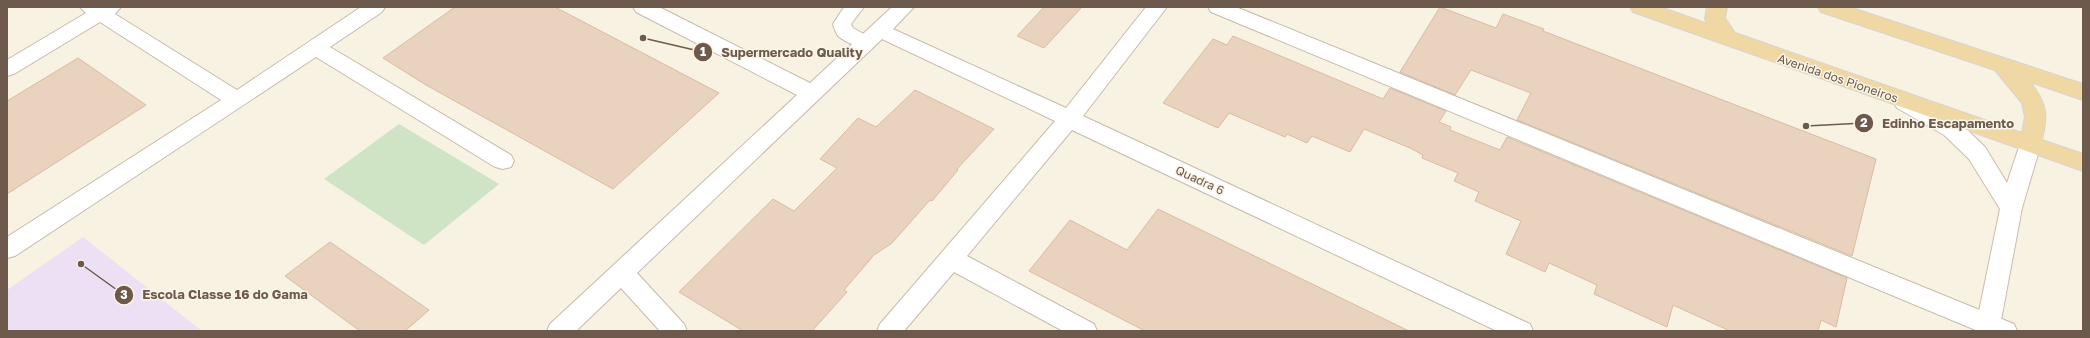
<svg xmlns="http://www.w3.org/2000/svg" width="2090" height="338" viewBox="0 0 2090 338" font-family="'Golos Text',sans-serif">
<rect width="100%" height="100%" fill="#f8f2e3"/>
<polygon fill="#eee0f4" points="83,237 202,331 7,331 7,290"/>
<polygon fill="#cee4c4" points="399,124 499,184 424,245 324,179"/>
<g fill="#ead3be" stroke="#dabba1">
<polygon points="455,7 555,7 719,93 613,189 426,85 383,58"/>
<polygon points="1044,7 1082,7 1044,48 1017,36"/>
<polygon points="1440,7 1496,28 1503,14 1544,29 1543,31 1876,159 1852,256 1517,120 1531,93 1471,70 1455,95 1400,72"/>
<polygon points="1233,36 1383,99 1390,88 1446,111 1439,122 1451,127 1450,130 1500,150 1507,137 1847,278 1836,327 1821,320 1818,331 1730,331 1673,305 1667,327 1594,294 1597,285 1549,263 1545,272 1506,254 1521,221 1475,201 1479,192 1454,181 1458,173 1422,158 1423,155 1410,148 1364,129 1350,152 1312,136 1307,143 1287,134 1285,137 1229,113 1218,128 1163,103 1213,39 1227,45"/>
<polygon points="78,58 146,105 7,194 7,101"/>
<polygon points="915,90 994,129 957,169 958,170 932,201 930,200 892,243 874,255 844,290 847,292 812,331 743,331 679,292 773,199 794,211 837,168 820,159 858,118 876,127"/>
<polygon points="1158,209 1343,299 1409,331 1145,331 1029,271 1070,220 1127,250"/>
<polygon points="330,242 429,310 405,331 360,331 285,276"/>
</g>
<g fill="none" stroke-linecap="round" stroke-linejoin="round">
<defs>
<path id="lane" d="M 844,7 L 864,7 L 851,24 L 853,28 L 871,38 L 874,42 L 871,46 C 862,49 846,43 838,36 C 836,33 834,28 833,24 Z"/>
<g id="street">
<polygon points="80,7 121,7 115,14 237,90 361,7 385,7 382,12 330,47 511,155 514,161 511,167 503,169 495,167 316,57 15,256 7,258 7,237 221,100 100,22 14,74 7,76 7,60 86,13"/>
<polygon points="633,7 659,7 810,83 892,7 914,7 893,29 1066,108 1146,7 1167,7 1083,116 1530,324 1533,331 1497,331 1072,130 967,256 1094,324 1097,331 1063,331 954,272 904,331 877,331 880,324 1055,121 882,39 637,273 684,324 687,331 660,331 621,288 576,331 547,331 550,324 797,95 636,12"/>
<polygon points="1208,7 1236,7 2014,324 2017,331 1978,331 1211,12"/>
</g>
<polygon id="secondary" points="1904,95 1960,123 1985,147 2007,183 2022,138 2030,136 2038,138 2041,144 2022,208 1999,331 1975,331 2000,209 1969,159 1944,135 1897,108 1894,103 1897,98"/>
<path id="primary" d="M 1630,7 L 1660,7 L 1708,24 L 1705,19 L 1707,7 L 1727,7 L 1725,18 L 1735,33 L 2022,133 L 2025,117 L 2022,103 L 1995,70 L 1821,12 L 1818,7 L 1849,7 L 2083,84 L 2083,100 L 2030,82 C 2047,103 2048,114 2042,140 L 2083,154 L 2083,171 L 1633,12 Z"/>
</defs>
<use href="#lane" stroke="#c7baac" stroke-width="2"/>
<use href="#street" stroke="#c7baac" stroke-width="2"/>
<use href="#secondary" stroke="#ccbcac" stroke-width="2"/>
<use href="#primary" stroke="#d9d4d1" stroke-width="2"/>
<use href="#lane" fill="#fff" fill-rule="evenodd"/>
<use href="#street" fill="#fff" fill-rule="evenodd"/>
<use href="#secondary" fill="#fff" fill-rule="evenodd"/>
<use href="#primary" fill="#efd8a3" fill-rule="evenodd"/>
</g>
<g text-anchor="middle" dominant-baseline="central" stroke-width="3" stroke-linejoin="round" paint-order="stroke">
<g font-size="12" fill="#6d5a4d" stroke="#fcf6e8">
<text transform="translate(1838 78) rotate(19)">Avenida dos Pioneiros</text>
<text transform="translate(1200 180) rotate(25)">Quadra 6</text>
</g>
</g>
<path fill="none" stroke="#6d5a4d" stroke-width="1.5" d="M643 38L703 52M1806 126L1864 123M81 264L124 295"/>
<g fill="#6d5a4d" stroke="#fcf6e8" stroke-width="1.5">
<circle cx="643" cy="38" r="4"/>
<circle cx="1806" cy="126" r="4"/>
<circle cx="81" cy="264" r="4"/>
<circle cx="703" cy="52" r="10"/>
<circle cx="1864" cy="123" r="10"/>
<circle cx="124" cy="295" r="10"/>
</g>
<g font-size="12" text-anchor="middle" font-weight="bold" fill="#fff">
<text x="703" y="56">1</text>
<text x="1864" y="127">2</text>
<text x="124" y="299">3</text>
</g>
<g font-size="13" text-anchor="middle" font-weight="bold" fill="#6d5a4d" stroke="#fcf6e8" stroke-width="3" stroke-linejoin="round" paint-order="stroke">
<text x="792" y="57">Supermercado Quality</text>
<text x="1948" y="128">Edinho Escapamento</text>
<text x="225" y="299">Escola Classe 16 do Gama</text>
</g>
<rect width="2090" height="338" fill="none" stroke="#6d5a4d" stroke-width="16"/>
</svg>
